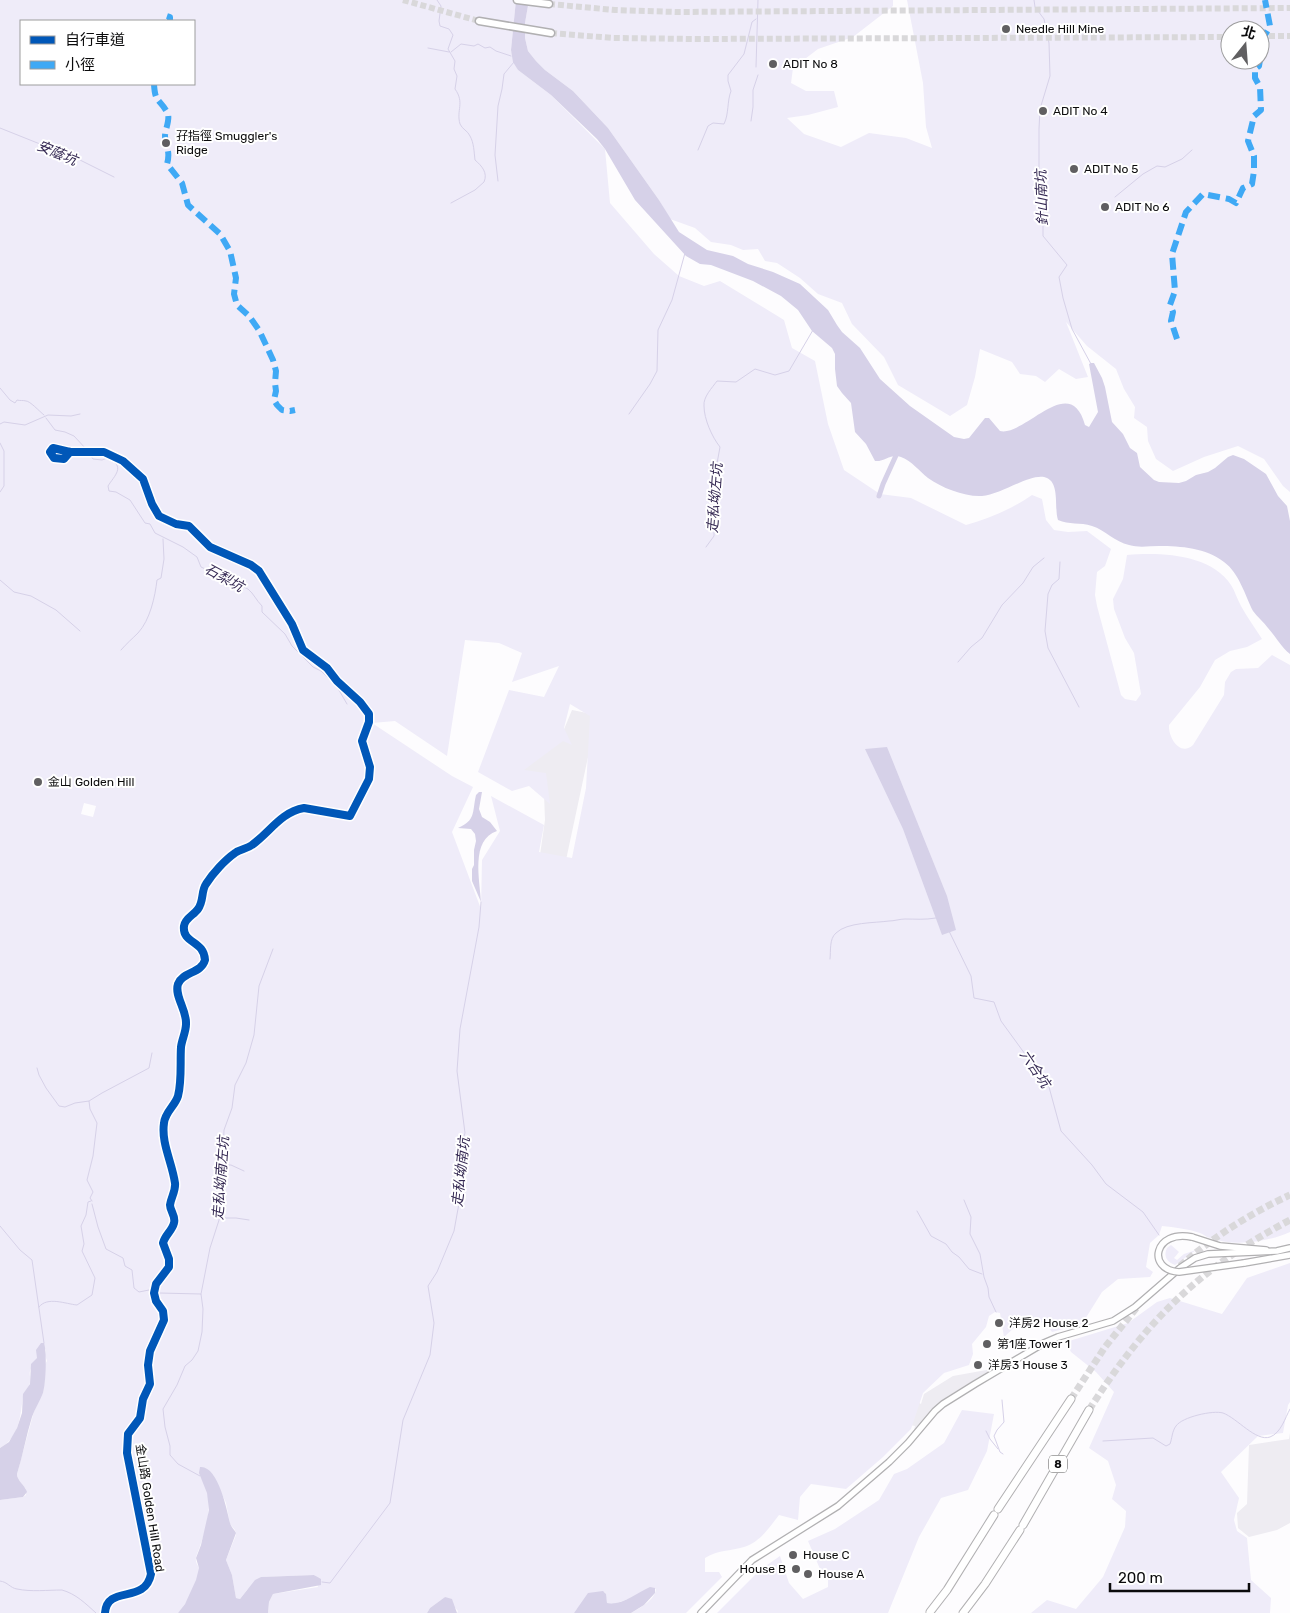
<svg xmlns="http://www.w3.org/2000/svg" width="1290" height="1613" viewBox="0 0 1290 1613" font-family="Rubik,'Noto Sans TC',sans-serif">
<rect width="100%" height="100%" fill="#fdfcfe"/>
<g fill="#eeecf2">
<polygon points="572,710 597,715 566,860 540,855 545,820 544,794 519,772 560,739"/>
<polygon points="992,1369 948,1396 914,1430 915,1426 910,1425 911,1398 921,1404 924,1394 953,1376"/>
<polygon points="1290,1433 1290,1523 1277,1530 1249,1537 1238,1528 1237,1513 1247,1504 1249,1445 1289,1439"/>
</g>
<g fill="#efecf9" fill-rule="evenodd">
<path d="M 0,0 L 516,0 L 511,50 L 518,70 L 551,95 L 605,149 L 610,203 L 654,254 L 679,276 L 704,286 L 720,281 L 784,320 L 792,348 L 815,361 L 828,424 L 844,470 L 880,494 L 911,498 L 966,525 C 990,518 1012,509 1032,495 L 1042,499 L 1046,520 L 1054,530 L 1068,532 L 1087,531 L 1111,549 L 1105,566 L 1097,572 L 1095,595 L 1097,606 L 1121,695 L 1125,699 L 1136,701 L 1141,694 L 1134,653 L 1125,638 L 1114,609 L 1113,599 L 1123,579 L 1127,555 C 1160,552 1211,554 1231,585 C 1235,591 1237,599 1241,606 C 1247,617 1255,628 1262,639 L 1247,647 L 1230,651 L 1215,660 L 1200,687 L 1169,725 C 1168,737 1180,757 1193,745 L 1224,695 L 1225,682 L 1231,672 L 1236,669 L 1258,668 L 1272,655 L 1290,665 L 1290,1232 C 1268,1242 1234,1247 1210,1238 C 1206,1237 1203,1234 1200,1233 C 1188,1229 1174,1227 1162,1226 L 1159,1235 L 1150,1243 L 1146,1267 L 1153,1272 L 1150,1277 L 1118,1279 L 1102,1292 L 1082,1324 L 1052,1332 C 1046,1323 1036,1318 1025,1318 L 1004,1337 L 1000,1313 L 995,1312 L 989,1316 L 986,1327 L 972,1344 L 973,1354 L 969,1365 L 944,1373 L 923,1393 L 911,1429 L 883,1457 L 846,1489 L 811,1484 L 800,1497 L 798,1520 L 779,1515 C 769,1528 760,1542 744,1547 C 731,1551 717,1550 705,1558 L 705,1572 L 719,1572 L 722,1577 L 686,1613 L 631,1613 C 640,1608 655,1600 656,1589 L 614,1604 L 607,1603 L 605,1592 L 577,1609 L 574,1613 L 457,1613 L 458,1611 L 445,1597 L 430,1608 L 427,1613 L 268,1613 L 269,1602 L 273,1594 L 318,1587 L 315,1575 L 261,1577 L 247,1590 L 240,1599 L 236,1598 L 232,1575 L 226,1560 L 236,1535 L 235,1530 L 230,1524 L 226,1503 L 213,1475 L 200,1476 C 215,1499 208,1523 200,1546 C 199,1550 195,1557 196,1561 C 196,1564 199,1566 199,1568 C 200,1579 186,1605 178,1613 L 0,1613 L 0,1500 L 23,1497 L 26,1495 L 26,1489 L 18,1479 L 17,1474 L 36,1404 L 43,1393 L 45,1377 L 44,1366 L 47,1361 L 45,1355 L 46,1349 C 39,1356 33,1362 30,1371 C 29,1375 31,1379 30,1383 C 29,1388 24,1391 23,1397 C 20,1416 20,1437 0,1448 ZM 21,21 L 194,21 L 194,84 L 21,84 ZM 465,640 L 499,643 L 522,653 L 512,682 L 559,666 L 544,697 L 509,690 L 478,772 L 512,791 L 529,786 L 550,804 L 546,773 L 524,770 L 563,741 L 572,745 L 564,728 L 570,704 L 590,716 L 586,788 L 572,858 L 539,852 L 544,825 L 491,796 L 500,831 L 482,860 L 481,909 L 452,832 L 473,787 L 452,776 L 372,723 L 395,721 L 447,756 ZM 84,803 L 96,806 L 93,817 L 81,814 Z"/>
<path d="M 529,0 L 893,0 L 893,6 L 853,37 L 818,49 L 793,68 L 791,83 L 806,91 L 834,91 L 838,107 L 808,115 L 787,118 L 804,134 L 841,147 L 869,133 L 906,138 L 932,148 L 926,127 L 923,83 L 907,0 L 1290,0 L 1290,492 L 1283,486 L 1264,459 L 1238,446 L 1204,457 L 1173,471 L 1156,459 L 1148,441 L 1147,427 L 1134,418 L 1135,407 L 1124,389 L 1116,369 L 1087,346 L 1066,322 L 1088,377 L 1076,379 L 1059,369 L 1045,382 L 1036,376 L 1020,374 L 1012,362 L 980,349 L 975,377 L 967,405 L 950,416 L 898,385 L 884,357 L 852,324 L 842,303 L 818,294 L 800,278 L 777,263 L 765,261 L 758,249 L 743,250 L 731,245 L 711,242 L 695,228 L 670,219 L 659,200 L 608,128 L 573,91 L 545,70 L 536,61 L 528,51 L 525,38 L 525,23 ZM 1230,30 L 1260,30 L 1260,60 L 1230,60 Z"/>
<path d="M 1171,1245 L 1179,1252 L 1174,1258 L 1177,1260 L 1184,1254 L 1196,1250 L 1175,1265 C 1167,1262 1163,1256 1167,1248 Z"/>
<polygon points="1290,1263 1290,1402 1288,1405 1283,1433 1258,1436 1221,1472 1239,1498 1234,1520 1237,1531 1247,1538 1251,1580 1271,1598 1270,1613 1031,1613 1047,1600 1076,1609 1103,1577 1125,1527 1126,1511 1112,1499 1116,1485 1108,1461 1089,1448 1114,1392 1096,1372 1071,1352 1066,1342 1128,1323 1157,1302 1170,1298 1222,1314 1247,1278"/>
<polygon points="962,1410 994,1414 987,1451 968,1490 941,1498 919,1537 888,1613 717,1613 760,1570 780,1556 789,1583 803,1599 828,1587 828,1580 823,1576 808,1541 835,1529 879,1500 894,1474 907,1469 944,1443"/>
</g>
<g fill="#d6d1e8">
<path d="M 516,0 L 529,0 L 525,23 L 525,38 L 528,51 L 536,61 L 545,70 L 573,91 L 608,128 L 659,200 L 679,232 L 707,250 L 733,256 L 748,264 L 773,272 L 800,284 L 828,310 L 837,325 L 842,332 L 860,348 L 880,379 L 910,406 L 954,437 L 964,439 L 969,438 L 985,418 L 989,418 L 1000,431 C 1025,437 1070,371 1085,425 L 1089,427 L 1098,412 L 1089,364 L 1091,363 L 1094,363 L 1102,378 L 1105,387 L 1112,422 L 1123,434 L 1130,448 L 1137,453 L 1140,467 L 1154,480 L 1159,482 L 1179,483 L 1186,481 L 1196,475 L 1208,472 L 1215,468 L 1228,457 L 1233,455 L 1244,459 L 1266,474 L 1278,496 L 1287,506 L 1290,521 L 1290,654 C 1281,647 1276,637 1268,628 C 1264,622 1257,617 1253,611 C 1245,595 1239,573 1224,562 C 1206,548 1181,546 1159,546 C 1149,546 1139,548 1129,545 C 1115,542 1105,530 1092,526 C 1080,522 1069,525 1058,520 C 1054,508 1060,484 1047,478 C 1033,471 1001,495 982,496 C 965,497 942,488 928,478 C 919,471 912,461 901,457 C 891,453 885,462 875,461 L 866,444 L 855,432 L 851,403 L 842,393 L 837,386 L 835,369 L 835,354 L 832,348 L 812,331 L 798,310 L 781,296 L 753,281 L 711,265 L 700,264 L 686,256 L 635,200 L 605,149 L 597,139 L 551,95 L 518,70 L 513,62 L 511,50 Z"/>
<polygon points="887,747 947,896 956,930 942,935 903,829 865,749"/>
<path d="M 479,792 L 482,792 L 479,809 L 482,817 L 490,822 L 497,831 C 470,840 480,880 481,902 L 472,881 L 472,869 L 474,865 L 474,850 L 476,841 L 475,834 L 471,829 L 458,828 C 476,820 472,813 476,795 Z"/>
<path d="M 41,1343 L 44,1343 C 47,1352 46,1383 43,1393 C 40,1401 35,1408 32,1417 C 26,1436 23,1455 17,1474 C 17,1481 25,1485 27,1492 L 23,1497 L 0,1500 L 0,1448 L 9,1442 L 17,1428 L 22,1413 L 23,1394 L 30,1384 L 31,1364 L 37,1358 L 36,1350 Z"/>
<path d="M 200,1467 C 218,1465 227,1510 230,1523 C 231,1527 234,1529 236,1533 L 226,1560 L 232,1575 L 236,1598 L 240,1599 L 255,1580 L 261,1577 L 314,1575 L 321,1579 L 321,1585 L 273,1594 L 269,1602 L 268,1613 L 178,1613 L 185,1604 L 196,1580 L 199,1568 L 196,1558 L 201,1545 L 209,1510 L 207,1493 L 199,1473 Z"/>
<path d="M 650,1587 L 655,1588 L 655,1593 L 644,1605 L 631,1613 L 574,1613 L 588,1593 L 603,1591 L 606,1594 L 607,1603 C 621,1606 637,1593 650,1587 Z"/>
<polygon points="445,1597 452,1599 457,1613 427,1613 430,1608"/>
</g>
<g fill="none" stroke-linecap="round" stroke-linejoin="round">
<g stroke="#d6d1e8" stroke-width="1">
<path d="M 437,0 L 441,6 L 439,21 L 440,26 L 449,29 L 453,35 L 448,49 L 455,61 L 454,69 L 457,76 L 455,89 C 465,103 456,110 460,124 C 462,129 468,131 470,136 C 474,143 474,152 475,160 C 482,166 488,173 484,182 L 475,190 L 451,203"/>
<polyline points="1034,0 1035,7 1044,19 1049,43 1050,76 1040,109 1039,129 1039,182 1043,212 1043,236 1067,265 1059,277 1063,298 1072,329 1091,364"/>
<polyline points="428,48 449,52"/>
<polyline points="451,52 461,44 474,46 478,44 485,48 490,47 496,51 511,56"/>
<polyline points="756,67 758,0"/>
<polyline points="751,121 753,107 753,90 758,75"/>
<polyline points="0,128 80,160 114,177"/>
<path d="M 698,150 L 708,126 L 713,123 L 724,124 C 729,114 727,101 731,91 L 728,81 L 728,75 L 744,54 L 752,22 L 756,19"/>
<polyline points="498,181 495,155 498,106 502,89 504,74 514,62"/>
<polyline points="1115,197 1143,174 1157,166 1165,167 1182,159 1192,150"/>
<path d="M 0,388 L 10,400 L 15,403 L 17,400 C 20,401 23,400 26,401 C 30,401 39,411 44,415"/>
<polyline points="629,414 650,384 657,371 658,330 672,300 685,253"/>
<polyline points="46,418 55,430 65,432 74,436 87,450"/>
<polyline points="0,424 4,422 25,425 48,415 71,416 80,414"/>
<polyline points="0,443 4,451 4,486 0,492"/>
<path d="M 89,453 L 93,459 L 102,460 L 107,458 C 127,466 114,476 108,486 L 109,491 L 116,492 L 130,500 L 145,523 L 150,524 L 155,533 L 183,547 L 197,557 L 201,567 L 248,589 C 254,594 256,600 262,606 L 262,612 L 285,634 L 292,646 L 313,667 L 321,671 L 336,685 L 347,704"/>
<path d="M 706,547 L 714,536 L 714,480 L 720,447 C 712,437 704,419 704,406 C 703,397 712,388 717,381 L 736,382 L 755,369 L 775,375 L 789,371 L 813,330"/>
<polyline points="1060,562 1059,579 1052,585 1048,594 1045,631 1048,648 1079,707"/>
<polyline points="0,580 14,592 31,596 56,610 80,631"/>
<path d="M 121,650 C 127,643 132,639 138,633 C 150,620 155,597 157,580 L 161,578 L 164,559 L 163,539"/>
<polyline points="958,662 971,647 982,638 1002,605 1023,583 1033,567 1044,558"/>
<polyline points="949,931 971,976 974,998 994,1002 1001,1021 1049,1087 1061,1131 1092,1165 1106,1184 1143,1212 1159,1235"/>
<path d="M 830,959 C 831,951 829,939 836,933 C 847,922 875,923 889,921 C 894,921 900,919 905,919 C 916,919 924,920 936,918"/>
<polyline points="37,1068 39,1075 46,1088 59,1106 65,1107 75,1103 89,1101 90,1109 97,1123 93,1156 87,1180 93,1192 90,1198 92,1201"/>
<polyline points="89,1101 102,1093 149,1068 152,1053"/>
<polyline points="223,1165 231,1165 244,1171"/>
<polyline points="964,1200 971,1217 970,1234 980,1254 984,1277 988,1288 989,1297 996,1312"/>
<polyline points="92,1204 98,1227 106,1249 123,1258 125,1266 132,1270 134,1288 139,1292 149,1290"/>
<polyline points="917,1211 931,1236 946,1244 952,1252 959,1257 969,1269 982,1274"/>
<polyline points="220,1218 236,1218 249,1220"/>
<polyline points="0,1226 20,1250 32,1260 44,1343"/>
<polyline points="159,1293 201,1294 203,1309 202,1332 198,1351 192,1360 185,1366 177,1385 163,1409 165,1427 170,1446 170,1455 178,1464 200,1476"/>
<polyline points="201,1294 210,1248 220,1217 224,1130 232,1108 235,1085 246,1063 254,1035 259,986 273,949"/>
<path d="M 39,1307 C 47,1296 66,1304 77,1305 L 92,1295 L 95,1278 L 82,1251 L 84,1244 L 81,1226 L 86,1215 L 88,1202 L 91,1201"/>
<polyline points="1002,1400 1004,1422 997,1430 994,1436 1000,1452 1003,1454"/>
<polyline points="986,1431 990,1439 998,1449"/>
<path d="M 1103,1441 L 1153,1438 L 1166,1446 L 1170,1444 C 1172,1439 1172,1431 1176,1426 C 1182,1417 1213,1410 1223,1413 C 1237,1418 1256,1442 1270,1437 C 1281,1433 1285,1418 1290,1409"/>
<path d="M 0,1581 C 8,1582 10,1588 17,1589 C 31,1592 48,1590 62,1590 C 76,1594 85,1603 96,1613"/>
<polyline points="322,1582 330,1583 390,1503 403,1420 430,1355 434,1323 428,1286 437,1272 454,1231 463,1181 460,1149 465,1133 457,1071 460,1029 479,927 481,902"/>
</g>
<polyline stroke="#d6d1e8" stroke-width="5" points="879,496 883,484 898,451"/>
<g stroke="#d9d8da" stroke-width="6" stroke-dasharray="6 3" stroke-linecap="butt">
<polyline points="403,0 479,21"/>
<polyline points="549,4 615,10 676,12 1290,8"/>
<polyline points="551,33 613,38 696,39 1230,37"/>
<polyline points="1260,36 1290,36"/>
</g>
<g stroke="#d9d8da" stroke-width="7" stroke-dasharray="7 3.5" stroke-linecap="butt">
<path d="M 1180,1266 C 1213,1237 1251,1213 1290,1195"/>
<polyline points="1071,1399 1105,1347 1138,1306"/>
<path d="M 1089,1410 C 1144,1323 1199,1268 1290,1220"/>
</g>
<defs>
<path id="minor" d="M 70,452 L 64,459 L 54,458 L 50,452 L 53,448 L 70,452 L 104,452 L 123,461 L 143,479 L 152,504 L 159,516 L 176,524 L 189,526 L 210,547 L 251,565 L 259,571 L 292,624 L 303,650 L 327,668 L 337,681 L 360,702 L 369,714 L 369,722 L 362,741 L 370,767 L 369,779 L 350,816 L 304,808 C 281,812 270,832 252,845 C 247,849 240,849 235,853 C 225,860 213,873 206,884 C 201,891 204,901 198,909 C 194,915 185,918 184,926 C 182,944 204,940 205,960 C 201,974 183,971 178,984 C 174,996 187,1010 186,1024 C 186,1032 182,1039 181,1047 C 180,1063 182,1081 178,1096 C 175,1106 165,1112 164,1123 C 161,1143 172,1162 175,1183 C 176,1191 171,1197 170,1205 C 170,1211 176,1216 174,1223 C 172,1231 165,1235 163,1243 L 169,1259 L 169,1267 L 156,1284 L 154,1293 L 156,1301 L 163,1311 L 164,1320 L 150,1351 L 148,1365 L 150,1384 L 143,1399 L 140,1418 L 128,1434 L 127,1453 L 151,1574 C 145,1605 107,1584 105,1613"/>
<g id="primary">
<polyline points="1192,1237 1220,1246 1266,1250"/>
<polyline points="1244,1263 1290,1255"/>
<polyline points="701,1613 752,1560 838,1506 889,1462 908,1443 935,1411 943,1404 975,1384 1044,1343 1058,1337 1113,1321 1135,1307 1180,1268 1195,1258 1208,1254 1277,1251 1290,1248"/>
</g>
<g id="trunk">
<polyline points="517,0 549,4"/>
<polyline points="479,21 551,33"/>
</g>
<g id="motorway">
<polyline points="998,1509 1071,1399"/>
<polyline points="1023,1525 1089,1410"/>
<polyline points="930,1612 947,1590 994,1515"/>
<polyline points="963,1613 985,1584 1020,1530"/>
</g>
</defs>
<use href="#minor" stroke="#b1b0b2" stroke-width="6"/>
<use href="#primary" stroke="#b1b0b2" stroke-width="8"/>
<use href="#trunk" stroke="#b1b0b2" stroke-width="9"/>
<use href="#motorway" stroke="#b1b0b2" stroke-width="9"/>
<use href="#minor" stroke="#fff" stroke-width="4"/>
<use href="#primary" stroke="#fff" stroke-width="5.5"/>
<use href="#trunk" stroke="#fff" stroke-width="6"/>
<use href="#motorway" stroke="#fff" stroke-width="7"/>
<defs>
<path id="primary-bridge" d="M 1192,1237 C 1154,1229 1146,1270 1179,1272 L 1244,1263"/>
</defs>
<use href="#primary-bridge" stroke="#b1b0b2" stroke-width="8" stroke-linecap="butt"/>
<use href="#primary-bridge" stroke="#fff" stroke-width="5.5"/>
<g stroke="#3fa9f5" stroke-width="6" stroke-dasharray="12 6" stroke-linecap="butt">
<polyline points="167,16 170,17 170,21"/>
<polyline points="1260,58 1261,52 1266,47 1265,35 1270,26 1265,0"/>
<path d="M 154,84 C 155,103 159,98 167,112 C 171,119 165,129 165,136 C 165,147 171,150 167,164 L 182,183 L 188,205 L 220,234 L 230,251 L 236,278 L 234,294 L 237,305 L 249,316 L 259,330 L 273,360 L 276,371 L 275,383 L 276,391 L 274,400 L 277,405 L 282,410 L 290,411 L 295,410"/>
<polyline points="1177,339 1171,321 1173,312 1170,305 1175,291 1172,254 1186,212 1203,194 1229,199 1236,203 1243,188 1252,184 1254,171 1254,156 1248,141 1254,116 1261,110 1260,87 1255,78 1255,69 1259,66 1260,60"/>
</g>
<defs>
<path id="cycleway" d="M 70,452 L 64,459 L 54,458 L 50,452 L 53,448 L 70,452 L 104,452 L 123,461 L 143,479 L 152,504 L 159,516 L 176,524 L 189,526 L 210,547 L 251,565 L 259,571 L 292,624 L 303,650 L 327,668 L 337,681 L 360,702 L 369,714 L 369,722 L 362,741 L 370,767 L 369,779 L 350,816 L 304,808 C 281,812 270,832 252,845 C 247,849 240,849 235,853 C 225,860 213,873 206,884 C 201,891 204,901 198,909 C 194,915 185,918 184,926 C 182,944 204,940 205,960 C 201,974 183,971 178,984 C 174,996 187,1010 186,1024 C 186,1032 182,1039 181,1047 C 180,1063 182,1081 178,1096 C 175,1106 165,1112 164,1123 C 161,1143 172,1162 175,1183 C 176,1191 171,1197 170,1205 C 170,1211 176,1216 174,1223 C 172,1231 165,1235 163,1243 L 169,1259 L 169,1267 L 156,1284 L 154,1293 L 156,1301 L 163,1311 L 164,1320 L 150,1351 L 148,1365 L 150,1384 L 143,1399 L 140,1418 L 128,1434 L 127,1453 L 151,1574 C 145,1605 107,1584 105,1613"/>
</defs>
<use href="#cycleway" stroke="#fff" stroke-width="11"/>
<use href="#cycleway" stroke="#0057b8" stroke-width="8"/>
</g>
<g fill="#605f61" stroke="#fff" stroke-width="2">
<circle cx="1006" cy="29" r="5"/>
<circle cx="773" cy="64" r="5"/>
<circle cx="1043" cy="111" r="5"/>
<circle cx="166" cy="143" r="5"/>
<circle cx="1074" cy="169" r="5"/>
<circle cx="1105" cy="207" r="5"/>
<circle cx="38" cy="782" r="5"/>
<circle cx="999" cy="1323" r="5"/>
<circle cx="987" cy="1344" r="5"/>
<circle cx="978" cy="1365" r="5"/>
<circle cx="793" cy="1555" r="5"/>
<circle cx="796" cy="1569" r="5"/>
<circle cx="808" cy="1574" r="5"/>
</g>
<g text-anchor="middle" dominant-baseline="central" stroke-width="4" stroke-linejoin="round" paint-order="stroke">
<rect fill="#fff" stroke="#545455" stroke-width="1" x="1049" y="1455.5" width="18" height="17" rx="4"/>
<g font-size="11" font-weight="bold" fill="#0b0b0c">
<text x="1058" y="1464">8</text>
</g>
<g font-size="12" fill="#0b0b0c" stroke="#fff" text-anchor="start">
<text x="1016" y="29">Needle Hill Mine</text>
<text x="783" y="64">ADIT No 8</text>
<text x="1053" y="111">ADIT No 4</text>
<text x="176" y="136">孖指徑 Smuggler's<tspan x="176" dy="14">Ridge</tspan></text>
<text x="1084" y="169">ADIT No 5</text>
<text x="1115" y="207">ADIT No 6</text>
<text x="48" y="782">金山 Golden Hill</text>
<text x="1009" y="1323">洋房2 House 2</text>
<text x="997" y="1344">第1座 Tower 1</text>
<text x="988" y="1365">洋房3 House 3</text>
<text x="803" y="1555">House C</text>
<text x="786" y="1569" text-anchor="end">House B</text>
<text x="818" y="1574">House A</text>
</g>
<g font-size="12" fill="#0b0b0c" stroke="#fff">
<text transform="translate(150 1508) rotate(81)">金山路 Golden Hill Road</text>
</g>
<g font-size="14" font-style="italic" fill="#352953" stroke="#fff">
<text transform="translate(57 153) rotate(23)">安蔭坑</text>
<text transform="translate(1042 198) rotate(-92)">針山南坑</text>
<text transform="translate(715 498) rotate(-86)">走私坳左坑</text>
<text transform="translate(224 578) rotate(29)">石梨坑</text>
<text transform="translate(1035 1069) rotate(56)">六合坑</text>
<text transform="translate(461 1172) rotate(-84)">走私坳南坑</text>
<text transform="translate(221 1178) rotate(-86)">走私坳南左坑</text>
</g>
</g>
<rect x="20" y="20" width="175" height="65" fill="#ffffff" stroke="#9d9d9e"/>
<rect x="30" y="36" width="25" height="8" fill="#0057b8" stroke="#9d9d9e"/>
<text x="65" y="45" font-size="15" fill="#0b0b0c">自行車道</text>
<rect x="30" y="61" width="25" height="8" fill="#3fa9f5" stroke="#9d9d9e"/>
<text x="65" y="70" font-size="15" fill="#0b0b0c">小徑</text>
<g transform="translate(1245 45) rotate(17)"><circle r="24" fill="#ffffff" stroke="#9d9d9e"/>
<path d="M0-4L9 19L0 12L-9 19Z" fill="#605f61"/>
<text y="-8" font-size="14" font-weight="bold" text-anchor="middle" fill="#0b0b0c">北</text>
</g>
<path d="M1110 1583v8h139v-8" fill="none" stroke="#0b0b0c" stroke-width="2.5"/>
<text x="1118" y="1583" font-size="15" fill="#0b0b0c" stroke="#ffffff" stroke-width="4" paint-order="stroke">200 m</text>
</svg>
